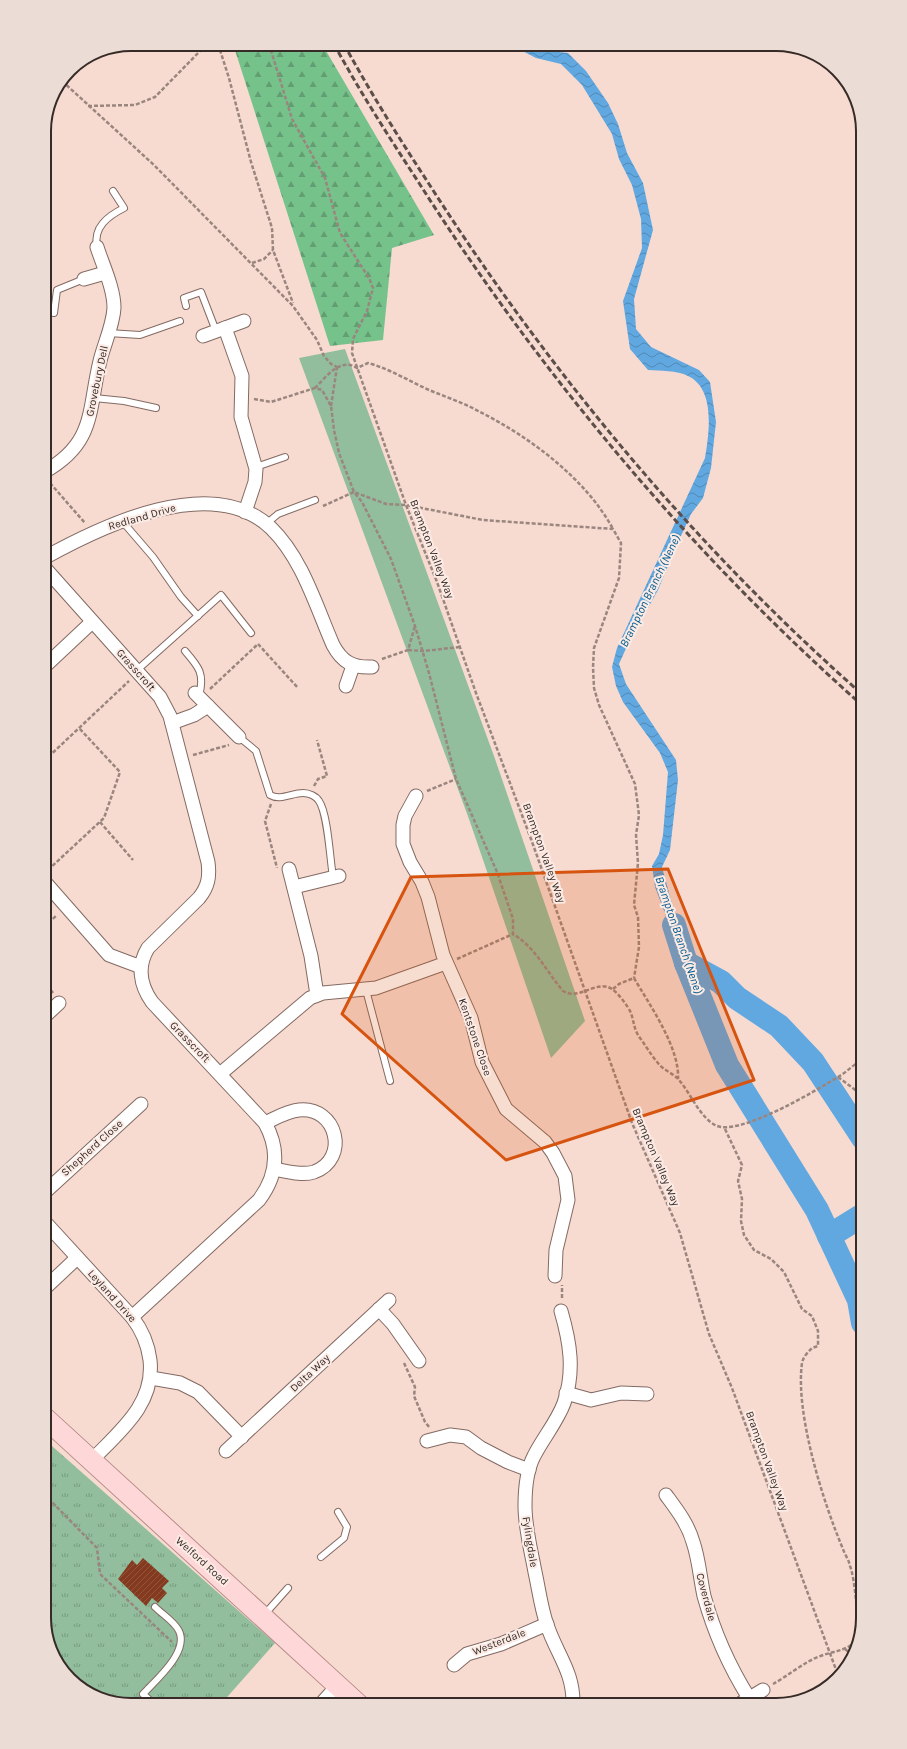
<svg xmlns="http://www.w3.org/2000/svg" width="907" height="1749" viewBox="0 0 907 1749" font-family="Karla,sans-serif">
<defs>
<pattern id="forest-firs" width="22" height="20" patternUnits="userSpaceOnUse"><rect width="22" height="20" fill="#76c28b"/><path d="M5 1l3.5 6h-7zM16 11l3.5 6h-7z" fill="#629e72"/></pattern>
<pattern id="park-tufts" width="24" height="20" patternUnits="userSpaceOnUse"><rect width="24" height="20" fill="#92be9d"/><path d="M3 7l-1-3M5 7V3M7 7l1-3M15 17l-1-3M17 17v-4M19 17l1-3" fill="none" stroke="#789b80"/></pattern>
<pattern id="water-waves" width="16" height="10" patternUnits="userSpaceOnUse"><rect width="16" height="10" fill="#61a8e0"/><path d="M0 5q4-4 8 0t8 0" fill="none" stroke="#5189b6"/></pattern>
<pattern id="building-hatch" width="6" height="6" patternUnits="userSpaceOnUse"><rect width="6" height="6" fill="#843a1e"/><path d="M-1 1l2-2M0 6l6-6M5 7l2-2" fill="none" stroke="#91553e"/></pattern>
</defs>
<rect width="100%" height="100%" fill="#f7dbd1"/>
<polygon fill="#92be9d" points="345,349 494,756 585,1021 551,1058 469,819 299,358"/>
<polygon fill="url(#forest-firs)" points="233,44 322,44 434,235 392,248 383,340 330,346"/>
<polygon fill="url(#park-tufts)" points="44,1439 275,1643 220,1705 126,1705 78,1687 51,1651 44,1617"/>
<path fill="url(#water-waves)" d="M 509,44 L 536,44 L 550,51 L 568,53 L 586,71 L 608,103 L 618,124 L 627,153 L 643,183 L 653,230 L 634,299 L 636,329 L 651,347 L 699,370 L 710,382 L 716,422 L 711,468 L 703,498 L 691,514 L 675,549 L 658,590 L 628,644 L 619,664 L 626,684 L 676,760 L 678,780 L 670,850 L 662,867 L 681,937 L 691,952 L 694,962 L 680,953 L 655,887 L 652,866 L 659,854 L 663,835 L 668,772 L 660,753 L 623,702 L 616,686 L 612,667 L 617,648 L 705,458 C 709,434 716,389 688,376 C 677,370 660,371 648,370 L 630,349 L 623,301 L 642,248 L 641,219 L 632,185 L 619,159 L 612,134 L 582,85 L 561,64 L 536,58 Z"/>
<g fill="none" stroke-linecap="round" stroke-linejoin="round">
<g stroke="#61a8e0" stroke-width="24">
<polyline points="674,925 686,963 727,1065 817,1210 859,1300 863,1323"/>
<polyline points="686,963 721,982 737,998 779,1026 813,1062 863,1138"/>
<polyline points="829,1236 863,1215"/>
</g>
</g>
<polygon fill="url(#building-hatch)" points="143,1558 169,1581 162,1588 167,1593 158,1603 152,1598 146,1606 118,1579 132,1560 137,1565"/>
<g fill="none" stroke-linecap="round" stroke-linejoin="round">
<defs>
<g id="service">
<path d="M 97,247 C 93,227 108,216 124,208 L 113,191"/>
<polyline points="186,306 184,298 201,292 216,331"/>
<polyline points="44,312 54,313 57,290 84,279"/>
<polyline points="108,333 140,335 180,321"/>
<polyline points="94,398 124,401 156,408"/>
<polyline points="256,467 285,457"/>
<polyline points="122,521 153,557 181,597 198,616"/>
<polyline points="266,524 278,514 315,500"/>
<path d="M 185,651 C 199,667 205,674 199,696"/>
<polyline points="136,671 221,595 251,633"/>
<path d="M 239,737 L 256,751 L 270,795 C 280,801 292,793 303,793 C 309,793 316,796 319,801 C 328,814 330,860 333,877"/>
<polyline points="366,990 390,1081"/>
<polyline points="321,1557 344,1538 347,1527 338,1512"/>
<path d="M 155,1607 C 162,1614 175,1622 179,1631 C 189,1652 156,1680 143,1694 L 155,1705"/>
<polyline points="264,1615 288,1588"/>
</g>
<g id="minor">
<polyline points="84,279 105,273"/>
<polyline points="225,328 242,376 241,417 256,469 255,482 245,512"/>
<polyline points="203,336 244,321"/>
<path d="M 44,472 C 96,443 88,410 100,361 C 104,344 113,326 114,308 C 114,288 103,266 97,247"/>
<path d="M 44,558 C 102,526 212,472 271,528 C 302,558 316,606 333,645 C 342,662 353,668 372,667"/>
<path d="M 44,567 L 160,697 L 170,716 L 208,862 C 210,877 208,887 199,898 L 148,948 C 137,966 140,985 152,1002 L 265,1123 C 280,1150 277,1176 259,1200 L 132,1317"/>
<polyline points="44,667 92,622"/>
<polyline points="346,686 353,666"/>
<polyline points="195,693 239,737"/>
<polyline points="172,723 194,715 208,706"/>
<polyline points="416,796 405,816 403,825 403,844 410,862 422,882 428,897 443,955 471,1018 482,1062 506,1109 545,1142 553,1153 565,1176 568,1200 556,1250 555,1276"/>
<polyline points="289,869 311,956 317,995"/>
<polyline points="44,881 109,955 141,967"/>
<polyline points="294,887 339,876"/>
<polyline points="44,1017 59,1003"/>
<polyline points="220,1074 310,998 323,993 376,988 446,963"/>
<path d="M 265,1123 C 276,1118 287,1111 299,1110 C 337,1106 350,1159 314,1172 C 302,1176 286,1171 274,1169"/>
<polyline points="44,1193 141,1104"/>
<path d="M 44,1221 L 132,1317 C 142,1330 148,1344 150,1360 C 155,1404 120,1431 92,1460"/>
<polyline points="44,1289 77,1258"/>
<polyline points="379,1309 393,1324 419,1361"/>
<path d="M 561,1311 C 570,1342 575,1371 564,1403 C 557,1422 543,1438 534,1456 C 526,1471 525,1489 525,1506 C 525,1528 531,1550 535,1572 C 539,1590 541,1608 547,1625 C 557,1655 574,1672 573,1705"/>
<polyline points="151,1378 180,1383 198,1392 242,1437"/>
<polyline points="566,1393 591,1400 621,1393 647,1394"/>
<polyline points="427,1441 450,1435 466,1437 481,1448 508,1462 529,1470"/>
<polyline points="226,1451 389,1300"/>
<path d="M 666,1495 C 677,1510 688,1524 693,1542 C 699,1559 700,1578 704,1596 C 714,1632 729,1666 749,1698"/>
<polyline points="454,1665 467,1654 501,1644 547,1624"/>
<polyline points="320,1705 338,1685"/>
<polyline points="738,1705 763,1690"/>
</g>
<polyline id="primary" points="44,1417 359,1705"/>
</defs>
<use href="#service" stroke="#836a62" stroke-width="8"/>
<use href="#minor" stroke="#836a62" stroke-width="15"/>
<use href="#primary" stroke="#b88b89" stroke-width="22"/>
<g stroke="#9a867f" stroke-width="2.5" stroke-dasharray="4 2" stroke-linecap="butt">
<polyline points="218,44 229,78 251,162 272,228 273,250 293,303"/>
<polyline points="269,44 292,119 325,178 340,233 369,278 373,288 367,311 353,339 352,353 406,505 437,582 476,693 531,839 632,1123 680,1233 709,1334 732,1388 838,1675"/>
<polyline points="62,81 154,165 293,306 317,340 324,356 331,364 337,367"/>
<polyline points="88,106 135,105 155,97 207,44"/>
<polyline points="252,263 264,259 273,250"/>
<path d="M 315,388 C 326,377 340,357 357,368 L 368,363 C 390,369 409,381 429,390 C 446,397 464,403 480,412 C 530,437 586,479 613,529"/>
<polyline points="254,399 271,402 315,388 322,390 331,406 334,430 339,453 354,492 386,504 406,505 483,520 613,529 621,543 619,578 594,648 593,667 594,688 599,705 635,784 639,815 636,835 638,863 634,905 638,917 639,947 634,978"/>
<polyline points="331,406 337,367"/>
<polyline points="50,483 85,523"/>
<path d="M 323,506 L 354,492 L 362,502 L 391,559 L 415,626 L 429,673 L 456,779 L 497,872 L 513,919 L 513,934 C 536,948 546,971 563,991 C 580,1001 596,979 612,989 C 618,993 628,1006 631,1013 C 634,1022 634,1030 640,1038 C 646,1046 651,1055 658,1063 C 663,1070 673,1073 679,1080 C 691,1094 699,1116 715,1125 C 737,1138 817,1090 838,1077 C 847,1072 854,1064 863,1059"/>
<polyline points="258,644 298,688"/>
<polyline points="408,650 424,651 460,647"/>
<polyline points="382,659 408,650 415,626"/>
<polyline points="210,689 258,644"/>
<polyline points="193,755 229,745"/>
<polyline points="44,761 129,681"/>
<polyline points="314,786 318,779 327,776 317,740"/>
<polyline points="427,791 456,779"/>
<polyline points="271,804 265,821 277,868"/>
<polyline points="100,822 133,860"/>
<polyline points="48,870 104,818 120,772 79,728"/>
<polyline points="44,927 57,915"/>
<polyline points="457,959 513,934"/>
<polyline points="44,981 53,993"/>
<path d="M 613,989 L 619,984 L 634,978 C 649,1004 680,1048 678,1079"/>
<polyline points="838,1077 858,1092 863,1099"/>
<path d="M 725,1129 L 742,1165 L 738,1181 L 742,1199 L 741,1221 L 744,1235 L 754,1250 L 771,1259 L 784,1272 L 802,1309 L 812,1316 L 818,1331 L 818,1346 L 812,1348 C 808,1352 803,1357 802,1363 C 795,1413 823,1502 843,1549 C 845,1555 849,1560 850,1566 C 855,1578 859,1625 857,1638"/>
<polyline points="562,1298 562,1285"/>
<polyline points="404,1363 415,1387 414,1396 425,1422 430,1428"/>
<polyline points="44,1494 97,1548 100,1574 172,1642"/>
<polyline points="857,1617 862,1619"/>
<polyline points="845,1649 852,1655"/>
<path d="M 773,1684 C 786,1677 806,1661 818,1657 C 832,1651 844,1652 855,1642"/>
</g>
<use href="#service" stroke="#fff" stroke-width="6"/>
<use href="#minor" stroke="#fff" stroke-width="13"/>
<use href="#primary" stroke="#fed8d8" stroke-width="20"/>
<g stroke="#5c4e49" stroke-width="3" stroke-dasharray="6 3" stroke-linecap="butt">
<path d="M 334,44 C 360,92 389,137 419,183 C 542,376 691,554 863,706"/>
<path d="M 344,44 C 370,92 399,138 429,184 C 550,373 695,547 863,695"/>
</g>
</g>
<path fill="#d6540f" fill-opacity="0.2" stroke="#d6540f" stroke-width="3" stroke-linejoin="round" d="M 668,869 L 754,1080 L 506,1160 L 342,1014 L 411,877 Z"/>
<g text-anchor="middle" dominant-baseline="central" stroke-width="4" stroke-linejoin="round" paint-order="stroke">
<g font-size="11" fill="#362b27" stroke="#fcebe5">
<text transform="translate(97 381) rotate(-78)">Grovebury Dell</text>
<text transform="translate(142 517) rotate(-16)">Redland Drive</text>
<text transform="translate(432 549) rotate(69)">Brampton Valley Way</text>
<text transform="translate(136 670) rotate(48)">Grasscroft</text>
<text transform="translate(544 853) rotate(70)">Brampton Valley Way</text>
<text transform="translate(475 1037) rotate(71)">Kentstone Close</text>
<text transform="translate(190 1042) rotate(46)">Grasscroft</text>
<text transform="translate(92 1148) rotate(-42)">Shepherd Close</text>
<text transform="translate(656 1157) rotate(67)">Brampton Valley Way</text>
<text transform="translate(112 1296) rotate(48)">Leyland Drive</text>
<text transform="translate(310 1373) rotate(-43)">Delta Way</text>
<text transform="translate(767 1461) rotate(70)">Brampton Valley Way</text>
<text transform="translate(530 1542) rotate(81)">Fylingdale</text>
<text transform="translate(202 1561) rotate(42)">Welford Road</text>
<text transform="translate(706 1597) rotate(75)">Coverdale</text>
<text transform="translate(499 1642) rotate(-21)">Westerdale</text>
</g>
<g font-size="12" font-style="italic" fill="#035b90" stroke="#fcebe5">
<text transform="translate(650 591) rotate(-64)">Brampton Branch (Nene)</text>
<text transform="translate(679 935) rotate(71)">Brampton Branch (Nene)</text>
</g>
</g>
<path d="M0 0H907V1749H0ZM131 51H776A80 80 0 0 1 856 131V1618A80 80 0 0 1 776 1698H131A80 80 0 0 1 51 1618V131A80 80 0 0 1 131 51Z" fill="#ecdcd6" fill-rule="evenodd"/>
<path fill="none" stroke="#362b27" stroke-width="2" d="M131 51H776A80 80 0 0 1 856 131V1618A80 80 0 0 1 776 1698H131A80 80 0 0 1 51 1618V131A80 80 0 0 1 131 51Z"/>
</svg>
